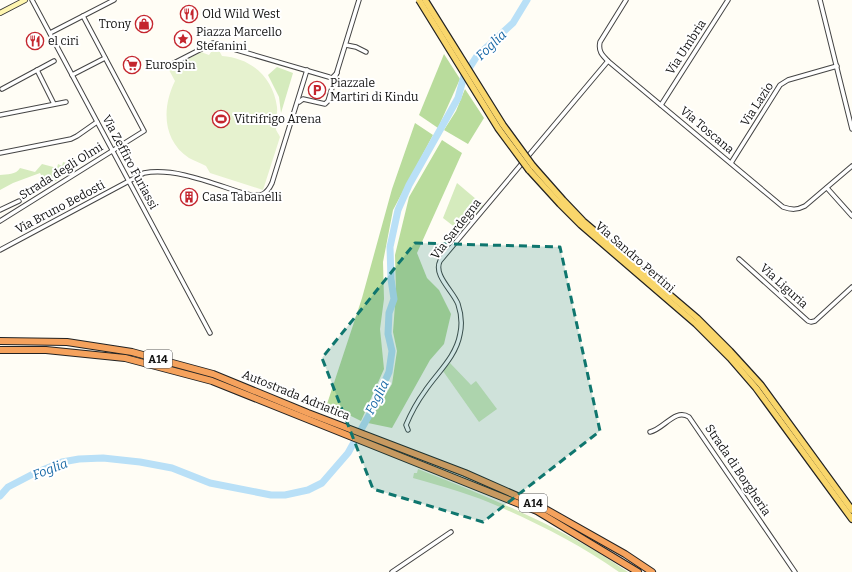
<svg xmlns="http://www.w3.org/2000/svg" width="852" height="572" viewBox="0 0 852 572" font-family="Bitter,serif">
<rect width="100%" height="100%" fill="#fffdf5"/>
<g fill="#d5ebbd">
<polygon points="277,67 293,73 281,113 279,97 268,75"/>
<path d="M 63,162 L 77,166 L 72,169 L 69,173 L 47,186 L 40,173 L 13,183 L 0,190 L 0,175 C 7,174 16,175 20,168 L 35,172 L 42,164 L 57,168 L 58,164 L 62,166 Z"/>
<polygon points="457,183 483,205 461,232 443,218"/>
<polygon points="450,363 471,385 476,381 497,409 479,422 443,371"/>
<path d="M 418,469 C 491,498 563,527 628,572 L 619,572 C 582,546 541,525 500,507 C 474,495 441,486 413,478 L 414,473 L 417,473 Z"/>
</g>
<g fill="#b9dc9c">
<polygon points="444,54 460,79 438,128 419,115"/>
<polygon points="465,89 484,118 468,144 444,130 456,111"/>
<polygon points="415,123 433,135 393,210 383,262 384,299 380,329 384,369 361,421 327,404 362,298 392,189"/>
<polygon points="442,140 462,153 417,253 427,278 439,290 451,314 444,344 430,360 392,428 368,423 392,384 397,351 393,332 396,291 395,255 409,197"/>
</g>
<path fill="#e6f2cf" d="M 216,45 L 222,56 C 251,58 273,77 277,107 C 278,114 274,122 276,129 C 276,131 279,134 280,137 L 263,190 L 210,173 L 206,166 C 201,163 194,161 189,158 C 162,140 162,107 175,81 L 169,70 L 182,69 L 184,61 L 201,52 L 209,55 Z"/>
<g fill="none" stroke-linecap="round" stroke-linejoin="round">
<polyline stroke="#b9e0f7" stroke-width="7" points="0,496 8,487 33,474 62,462 79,459 103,458 140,462 172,468 210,483 271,495 285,495 308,490 322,483 348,453 372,410 389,372 392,351 388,334 389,313 394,299 391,279 390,247 398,210 409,185 458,98 464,76 477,56 513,23 527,0"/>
<defs>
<g id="street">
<polyline points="32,0 210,333"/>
<path d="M 626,0 L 600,42 C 598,51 602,55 608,61 L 783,207 C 792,210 797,210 805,206 L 852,166"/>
<polyline points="820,0 852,129"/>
<polyline points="50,33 114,0"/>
<polyline points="346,45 356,47 366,52"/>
<polyline points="172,64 213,43 329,77 332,78 337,73"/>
<polyline points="37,70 54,104"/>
<polyline points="72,75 105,58"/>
<polyline points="2,89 54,61"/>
<polyline points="299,102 303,99 325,104 328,101 359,0"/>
<polyline points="661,105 728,0"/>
<polyline points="0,115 66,102"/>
<polyline points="0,153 71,139 77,136 97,122"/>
<polyline points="731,163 780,85 788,80 837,66"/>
<polyline points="827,188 852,216"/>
<polyline points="0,210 19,201"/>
<polyline points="0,221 144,131 83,16"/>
<path d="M 0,250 L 144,173 C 176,167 216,185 246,194 C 260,197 266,196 272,183 L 307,70"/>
<polyline points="739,259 808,321 811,322 815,321 852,287"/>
<path d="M 408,430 L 406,425 C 411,413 417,402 425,391 C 437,373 456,357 460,334 C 462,325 461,313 458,304 C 453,291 433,275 440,261 L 608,61"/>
<path d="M 650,432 C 664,429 675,408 689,417 L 795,572"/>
<polyline points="392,572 451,532"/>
</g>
<polyline id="secondary" points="0,13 25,0"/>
<g id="primary">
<polyline points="533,166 563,200 583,221 697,318 730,351 761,385 852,510"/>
<polyline points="529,170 560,204 581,225 696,324 730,358 756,388 852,519"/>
</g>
<g id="highway">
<polyline points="0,341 67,342 132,352 213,374 308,413 465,473 540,506 625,554 652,572"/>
<polyline points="0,350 46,350 125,358 212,381 537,511 638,572"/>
</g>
</defs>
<use href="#street" stroke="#444" stroke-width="5.5"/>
<use href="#secondary" stroke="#333" stroke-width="6"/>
<use href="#primary" stroke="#222" stroke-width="8"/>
<use href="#highway" stroke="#222" stroke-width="8"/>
<use href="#street" stroke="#fff" stroke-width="3.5"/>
<use href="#secondary" stroke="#fff6b0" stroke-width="4.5"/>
<use href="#primary" stroke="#f9d66b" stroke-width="5.5"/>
<use href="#highway" stroke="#f5a25d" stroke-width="6"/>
<defs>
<g id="primary-bridge">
<polyline points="419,0 498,128 529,170"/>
<polyline points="425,0 503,125 533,166"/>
</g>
</defs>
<use href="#primary-bridge" stroke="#222" stroke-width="8" stroke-linecap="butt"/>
<use href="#primary-bridge" stroke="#f9d66b" stroke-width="5.5"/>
</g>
<path fill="#0f766e" fill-opacity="0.2" stroke="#0f766e" stroke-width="3" stroke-dasharray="8 5" stroke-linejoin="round" d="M 415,243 L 560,247 L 600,431 L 483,522 L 373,489 L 322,358 Z"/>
<defs>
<symbol id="restaurant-ring" viewBox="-11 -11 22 22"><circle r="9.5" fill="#fff" stroke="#c4262e" stroke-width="1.5"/><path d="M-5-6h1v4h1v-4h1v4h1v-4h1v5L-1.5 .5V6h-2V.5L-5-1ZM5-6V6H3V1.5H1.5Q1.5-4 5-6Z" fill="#c4262e"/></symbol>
<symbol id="shop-ring" viewBox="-11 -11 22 22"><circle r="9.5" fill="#fff" stroke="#c4262e" stroke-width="1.5"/><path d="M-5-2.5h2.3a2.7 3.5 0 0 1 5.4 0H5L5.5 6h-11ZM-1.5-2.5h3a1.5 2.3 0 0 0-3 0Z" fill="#c4262e"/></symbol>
<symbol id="sight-ring" viewBox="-11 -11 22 22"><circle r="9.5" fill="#fff" stroke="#c4262e" stroke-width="1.5"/><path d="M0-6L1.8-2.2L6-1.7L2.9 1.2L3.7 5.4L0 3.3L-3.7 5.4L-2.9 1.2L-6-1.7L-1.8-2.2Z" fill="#c4262e"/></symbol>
<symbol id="supermarket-ring" viewBox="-11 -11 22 22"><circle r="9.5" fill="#fff" stroke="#c4262e" stroke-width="1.5"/><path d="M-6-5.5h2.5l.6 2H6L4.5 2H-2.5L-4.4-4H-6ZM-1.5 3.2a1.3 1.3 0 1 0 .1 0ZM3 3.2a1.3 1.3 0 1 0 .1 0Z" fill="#c4262e"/></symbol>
<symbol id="parking-ring" viewBox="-11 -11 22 22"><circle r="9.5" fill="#fff" stroke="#c4262e" stroke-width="1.5"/><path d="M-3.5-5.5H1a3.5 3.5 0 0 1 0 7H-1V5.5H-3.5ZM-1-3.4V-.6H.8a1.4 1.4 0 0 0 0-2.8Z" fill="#c4262e"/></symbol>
<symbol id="stadium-ring" viewBox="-11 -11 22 22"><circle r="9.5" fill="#fff" stroke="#c4262e" stroke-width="1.5"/><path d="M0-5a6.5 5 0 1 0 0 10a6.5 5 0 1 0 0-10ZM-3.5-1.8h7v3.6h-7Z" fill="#c4262e"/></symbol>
<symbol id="building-ring" viewBox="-11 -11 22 22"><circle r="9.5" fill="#fff" stroke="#c4262e" stroke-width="1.5"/><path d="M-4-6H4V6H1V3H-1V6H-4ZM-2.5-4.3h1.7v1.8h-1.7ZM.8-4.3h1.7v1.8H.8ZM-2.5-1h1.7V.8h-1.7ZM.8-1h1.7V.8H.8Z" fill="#c4262e"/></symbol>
</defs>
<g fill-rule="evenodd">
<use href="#restaurant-ring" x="179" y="4" width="20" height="20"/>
<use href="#shop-ring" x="134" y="14" width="20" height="20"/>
<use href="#sight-ring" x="173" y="29" width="20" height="20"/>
<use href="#restaurant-ring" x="25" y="31" width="20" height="20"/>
<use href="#supermarket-ring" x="122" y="55" width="20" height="20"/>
<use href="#parking-ring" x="307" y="80" width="20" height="20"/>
<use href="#stadium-ring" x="211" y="109" width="20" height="20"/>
<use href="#building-ring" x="179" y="187" width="20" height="20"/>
</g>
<g text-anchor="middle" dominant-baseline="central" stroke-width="4" stroke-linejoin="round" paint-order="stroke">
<g fill="#fff" stroke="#585858" stroke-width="1">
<rect x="144" y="350" width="28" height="18" rx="3"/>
<rect x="519" y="494" width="28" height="18" rx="3"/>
</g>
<g font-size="11" font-weight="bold" fill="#111">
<text x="158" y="359">A14</text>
<text x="533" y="503">A14</text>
</g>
<g font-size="12" fill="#111" stroke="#fff" text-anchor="start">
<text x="202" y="14">Old Wild West</text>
<text x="131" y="24" text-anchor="end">Trony</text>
<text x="196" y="32">Piazza Marcello<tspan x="196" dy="14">Stefanini</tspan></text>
<text x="48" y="41">el ciri</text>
<text x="145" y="65">Eurospin</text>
<text x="330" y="83">Piazzale<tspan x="330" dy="14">Martiri di Kindu</tspan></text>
<text x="234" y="119">Vitrifrigo Arena</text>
<text x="202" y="197">Casa Tabanelli</text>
</g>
<g font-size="12" fill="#111" stroke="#fff">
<text transform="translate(686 47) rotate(-57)">Via Umbria</text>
<text transform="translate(757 104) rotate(-57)">Via Lazio</text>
<text transform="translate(707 130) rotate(40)">Via Toscana</text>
<text transform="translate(130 162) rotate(62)">Via Zeffiro Furiassi</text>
<text transform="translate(61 171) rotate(-32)">Strada degli Olmi</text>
<text transform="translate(60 207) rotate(-28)">Via Bruno Bedosti</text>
<text transform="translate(456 229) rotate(-52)">Via Sardegna</text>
<text transform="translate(635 257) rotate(41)">Via Sandro Pertini</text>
<text transform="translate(784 286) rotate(42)">Via Liguria</text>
<text transform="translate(296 395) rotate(22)">Autostrada Adriatica</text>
<text transform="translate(738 470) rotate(56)">Strada di Borgheria</text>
</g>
<g font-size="13" font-style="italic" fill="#1768a6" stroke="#fff">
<text transform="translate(491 45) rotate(-44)">Foglia</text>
<text transform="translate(377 397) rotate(-63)">Foglia</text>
<text transform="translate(50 469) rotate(-21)">Foglia</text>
</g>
</g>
</svg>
